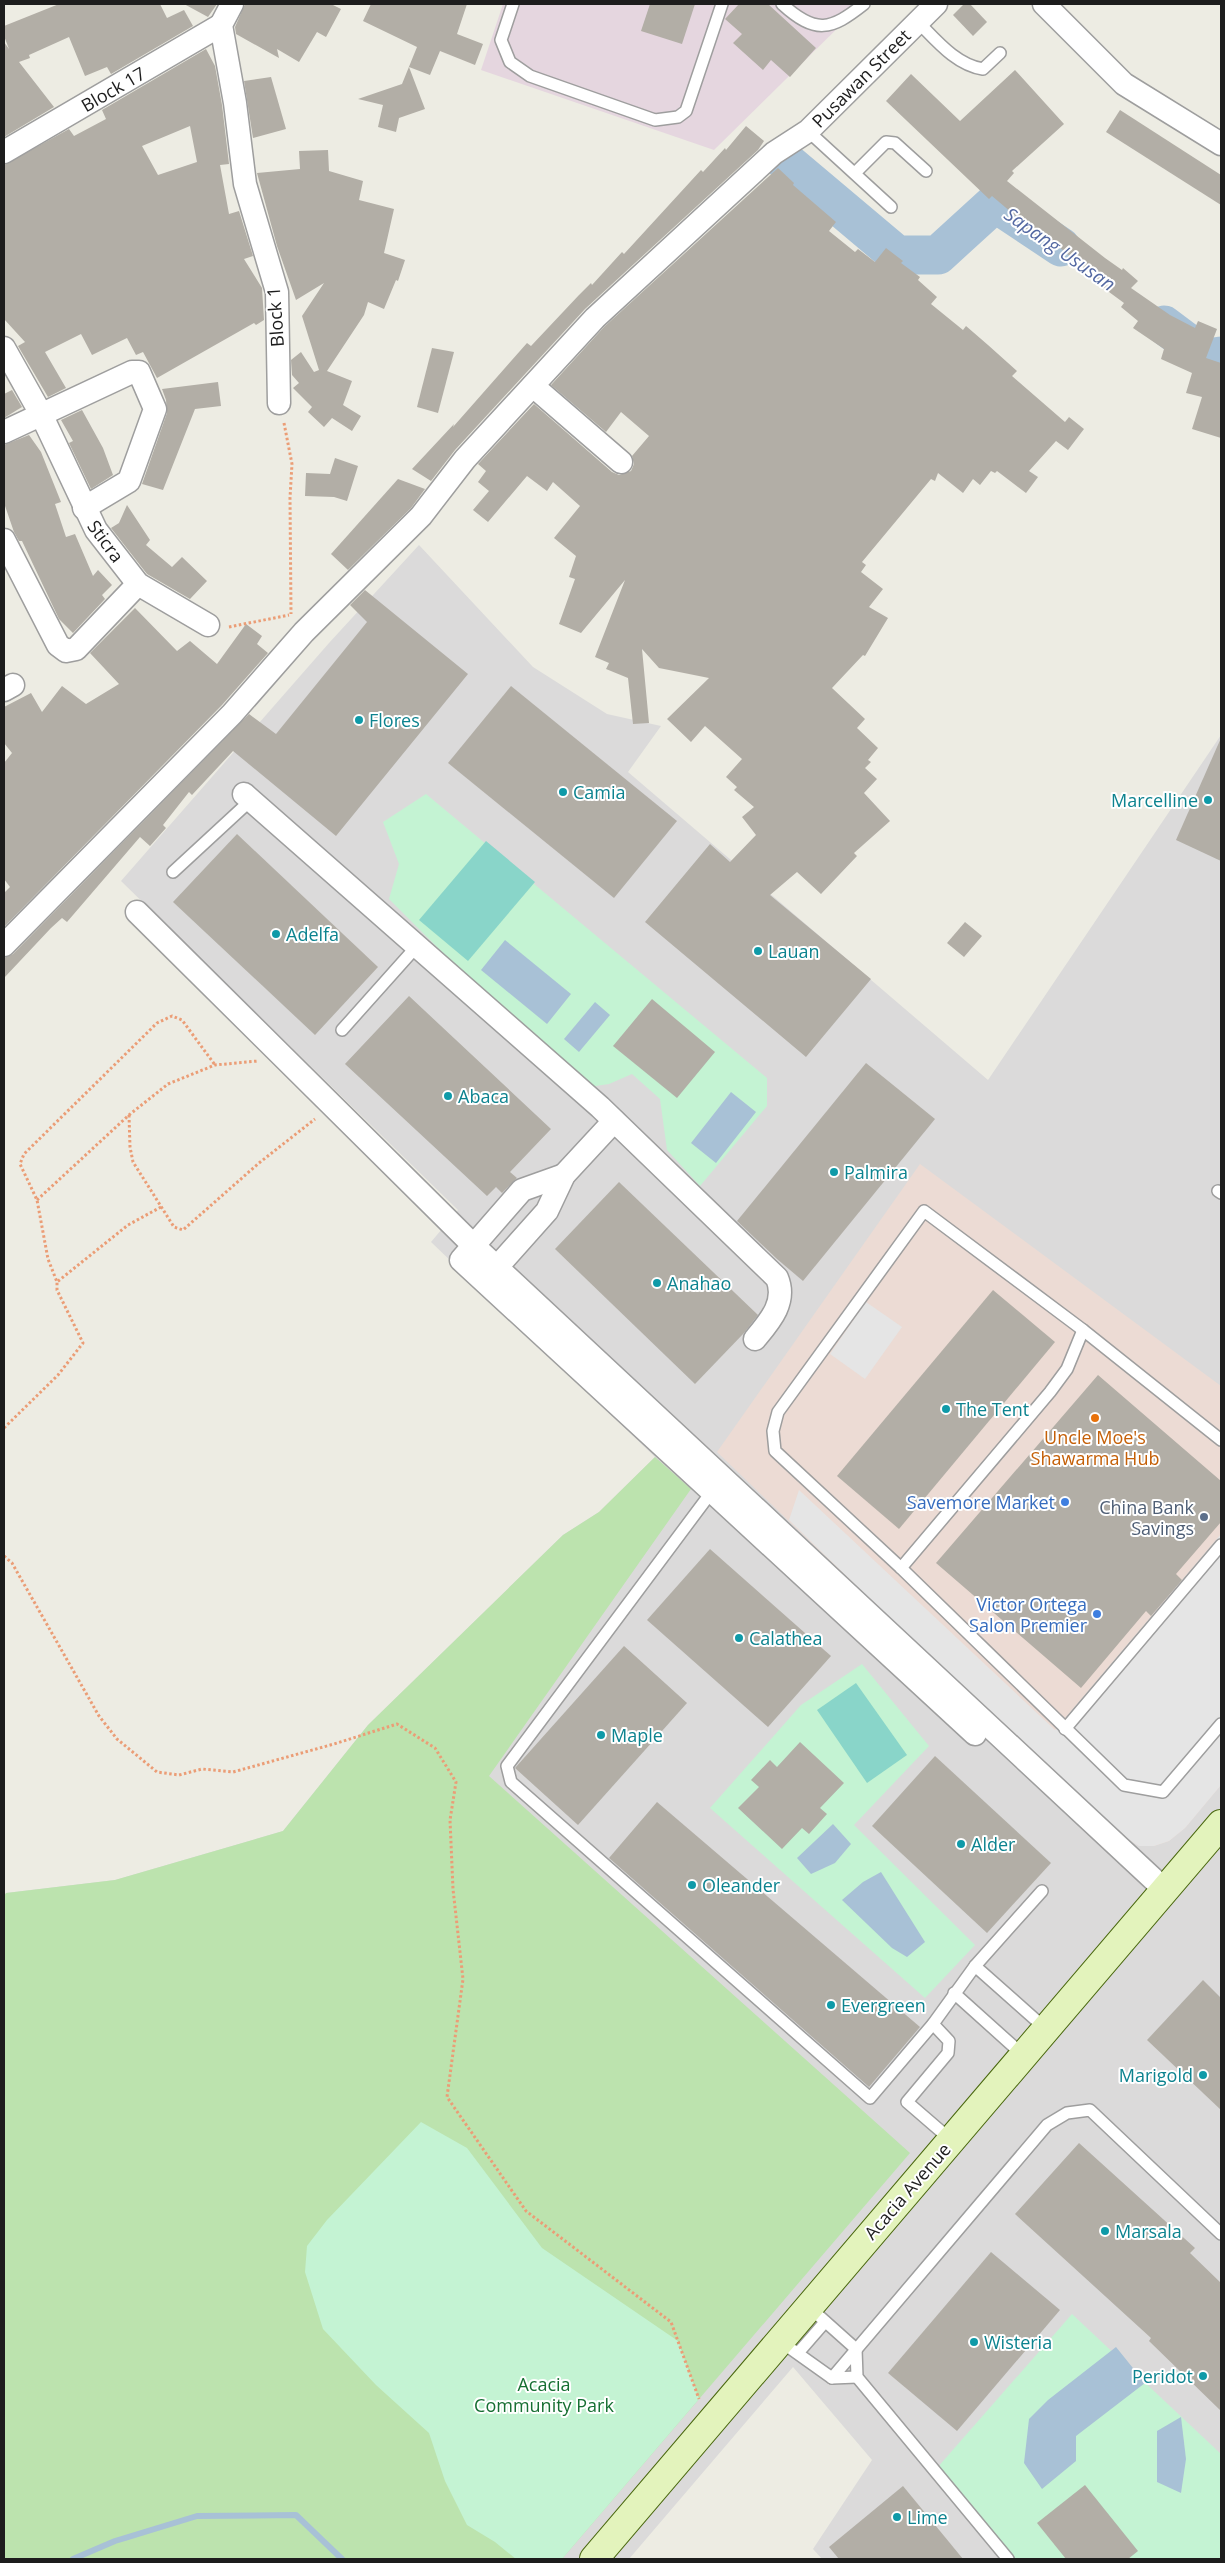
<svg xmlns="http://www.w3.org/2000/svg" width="1225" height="2563" viewBox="0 0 1225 2563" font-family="'Open Sans',sans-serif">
<rect width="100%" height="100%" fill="#edece3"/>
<polygon fill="#dbdada" points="419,545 533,667 607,714 661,726 628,772 988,1080 1221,735 1221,2559 822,2559 813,2549 872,2460 793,2367 629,2559 4,2559 4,1896 6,1893 115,1880 283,1831 368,1725 563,1535 599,1512 655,1457 431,1242 458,1210 121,881 329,643"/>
<polygon fill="#ecdbd4" points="920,1164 1221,1386 1221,1785 1185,1828 1169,1841 1154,1846 1139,1846 1125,1837 871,1600 717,1452"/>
<polygon fill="#e5d6df" points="503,4 862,4 714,150 481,70"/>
<polygon fill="#bce3ae" points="655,1457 691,1489 489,1776 910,2153 562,2559 4,2559 4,1896 6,1893 115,1880 283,1831 368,1725 563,1535 599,1512"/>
<g fill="#c4f3d3">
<polygon points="426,794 767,1078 767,1106 700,1186 667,1150 660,1099 632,1074 609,1084 589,1087 445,955 389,899 399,864 383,822"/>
<polygon points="862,1664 929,1746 854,1825 975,1945 925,1998 710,1808 801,1705"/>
<polygon points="421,2122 467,2148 542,2248 678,2341 699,2399 562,2559 516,2559 495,2542 467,2525 445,2481 429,2433 376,2385 323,2329 305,2272 307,2246 327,2220"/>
<polygon points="1072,2314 1221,2454 1221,2559 1014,2559 937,2468"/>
</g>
<g fill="#89d5c9">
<polygon points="486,841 535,882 468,961 419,920"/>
<polygon points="856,1683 907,1755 867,1783 817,1710"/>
</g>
<g fill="#e5e5e5">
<polygon points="866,1302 902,1327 865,1379 830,1354"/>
<polygon points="799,1490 1055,1730 1221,1534 1221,1785 1185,1828 1169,1841 1154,1846 1139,1846 1125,1837 871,1600 789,1520"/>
</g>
<g fill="#a8c1d6">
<polygon points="505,940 571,994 547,1024 481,970"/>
<polygon points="595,1002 610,1015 579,1052 564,1039"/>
<polygon points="731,1092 756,1112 716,1163 691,1143"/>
<polygon points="833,1824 851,1844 835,1863 811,1874 797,1858"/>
<polygon points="881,1872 925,1942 907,1957 892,1948 842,1900 863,1882"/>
<polygon points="1116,2347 1145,2383 1076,2436 1076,2461 1042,2489 1024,2463 1029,2419 1048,2400"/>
<polygon points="1181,2417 1186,2459 1181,2493 1157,2482 1157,2431"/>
</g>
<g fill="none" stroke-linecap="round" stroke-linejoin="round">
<polyline stroke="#a8c1d6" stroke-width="6" points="73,2559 115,2541 197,2516 296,2515 342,2559"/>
<g stroke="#a8c1d6" stroke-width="39">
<polyline points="783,159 897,255 938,255 995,203 1061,247"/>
<polyline points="1164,325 1208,358 1221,356"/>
</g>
</g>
<g fill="#b2aea6" fill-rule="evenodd">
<polygon points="59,4 160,4 167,18 184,10 193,26 111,74 107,67 85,76 69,37 29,55 30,58 19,62 54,107 4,137 4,42 9,49 4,36 4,26"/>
<polygon points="184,4 217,4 208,17"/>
<polygon points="245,4 331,4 341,9 326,37 317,32 299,62 277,49 279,58 236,34 235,27"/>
<polygon points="371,4 467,4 457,34 483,44 475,65 440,51 430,75 409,67 425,109 399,118 396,132 378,127 383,105 358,99 402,84 417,47 363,21"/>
<polygon points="650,4 695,4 682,44 641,31"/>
<polygon points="739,4 768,4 816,48 790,77 771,60 763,70 733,43 742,34 725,19"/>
<polygon points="964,4 970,4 987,22 973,36 953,15"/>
<path d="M 206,49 L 215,66 L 222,105 L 229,164 L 220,165 L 229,214 L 239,211 L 253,256 L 244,259 L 262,288 L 264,320 L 256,325 L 254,323 L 157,378 L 143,352 L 136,355 L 127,338 L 92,355 L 81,334 L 45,352 L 66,388 L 48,397 L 18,346 L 25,342 L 4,319 L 4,165 L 69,129 L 74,136 L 106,119 L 102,110 ZM 190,126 L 197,162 L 158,175 L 142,146 Z"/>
<polygon points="1015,70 1064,124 1012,171 1014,173 1007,181 1105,258 1122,270 1123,268 1138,281 1131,288 1170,315 1195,328 1198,321 1217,329 1206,358 1221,363 1221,438 1192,429 1202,397 1186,393 1192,373 1161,359 1164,349 1133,328 1138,321 1121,307 1124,303 1090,278 1092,275 1044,234 1040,240 1023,228 1025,224 992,196 989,199 886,101 911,74 960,121"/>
<polygon points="271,77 286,129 253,138 244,81"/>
<polygon points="1120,110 1221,175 1221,205 1106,132"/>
<polygon points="746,126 764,141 758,150 585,309 455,450 431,481 412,469 454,424 453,427 527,343 531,346 579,295 591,283 592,285 622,252 624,254 701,170 703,172 725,148 726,150"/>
<polygon points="328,150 329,171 363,181 359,200 394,209 384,253 405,260 398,281 396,280 384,309 368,302 364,315 327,371 352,381 343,405 361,416 352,431 332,418 324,427 308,412 312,407 293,388 299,383 292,375 291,360 301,352 314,372 319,370 302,316 324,283 296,300 277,246 257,173 300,169 299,151"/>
<polygon points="778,168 794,183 793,185 836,222 829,231 855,252 858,249 875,262 886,248 903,261 901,263 920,277 918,280 937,297 931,304 963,330 966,326 988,345 1017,371 1012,376 1065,422 1069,417 1084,429 1068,450 1056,441 1029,471 1038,477 1026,493 997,471 995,473 991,471 980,485 973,479 963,493 938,473 935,481 931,479 862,562 866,565 861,572 883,589 869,607 888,618 865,656 863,655 832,688 865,719 857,728 878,748 868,760 871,762 865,768 877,779 864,793 890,821 854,853 857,856 821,894 797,872 770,895 871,979 806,1057 645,922 710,844 730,862 756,835 742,817 754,807 734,790 737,787 726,777 742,759 705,726 691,742 667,719 709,678 659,668 642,649 649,723 633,724 628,678 606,669 609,663 595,657 625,580 581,633 559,624 575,579 569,577 576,556 554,538 580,506 553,482 547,491 527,476 488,522 473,510 489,491 478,482 486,471 478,464 534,404 612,472 619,475 631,471 634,464 632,456 649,436 621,412 606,432 551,385 604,327"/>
<polygon points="432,348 454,352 438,413 417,407"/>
<polygon points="218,382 221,406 195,409 163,490 142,484 167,413 166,400 162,389"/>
<polygon points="12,390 22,407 4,418 4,394"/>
<polygon points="82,410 103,448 113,475 91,489 69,443 73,441 61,420"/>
<polygon points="29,435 41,452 61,502 55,504 66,537 75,534 93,576 98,570 112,585 102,595 105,599 73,633 59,619 22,541 19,541 14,532 4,503 4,445"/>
<polygon points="335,458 358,466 347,501 334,497 305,496 306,473 330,474"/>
<polygon points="398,479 425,489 411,508 348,570 331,554"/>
<polygon points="127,505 150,540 146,545 172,567 182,557 207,581 190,599 147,574 111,528 119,523"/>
<polygon points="365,590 468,674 336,836 233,751 192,795 189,792 163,825 166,828 150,846 140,837 67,922 62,918 51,928 4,978 4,958 13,954 249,714 276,734 367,622 350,605"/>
<polygon points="135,608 177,651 190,641 217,664 246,624 262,636 257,644 268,653 222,705 4,927 4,893 10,887 4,879 4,763 12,753 4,743 4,707 31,693 42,712 62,686 86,704 119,684 90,653"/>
<polygon points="511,686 677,821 614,898 448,763"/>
<polygon points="1221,738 1221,861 1176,840"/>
<polygon points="237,834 378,967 315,1035 173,902"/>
<polygon points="965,922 982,936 964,957 947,943"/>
<polygon points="409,996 551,1129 510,1172 517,1178 502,1193 496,1187 487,1196 345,1064"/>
<polygon points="652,999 715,1052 677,1098 613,1046"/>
<polygon points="866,1063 935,1119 803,1281 777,1259 737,1221"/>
<polygon points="619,1182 758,1315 744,1333 695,1384 555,1249"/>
<polygon points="993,1290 1055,1342 899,1529 837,1476"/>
<polygon points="1098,1375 1221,1481 1221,1522 1176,1574 1182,1580 1151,1616 1146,1611 1081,1688 936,1563"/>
<polygon points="710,1549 831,1656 768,1727 647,1620"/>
<polygon points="624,1646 687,1703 578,1825 515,1768"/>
<polygon points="800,1742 844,1783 820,1808 827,1814 809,1834 802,1828 782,1849 738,1808 759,1787 751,1780 770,1760 777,1767"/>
<polygon points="935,1756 1051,1863 987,1933 872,1826"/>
<polygon points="657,1802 920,2027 869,2087 609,1858"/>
<polygon points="1203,1980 1221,1998 1221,2110 1147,2040"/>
<polygon points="1079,2143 1195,2248 1190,2253 1221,2283 1221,2411 1149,2341 1151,2338 1015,2214"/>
<polygon points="991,2252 1060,2310 957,2431 888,2373"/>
<polygon points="1085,2485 1138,2551 1128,2559 1066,2559 1037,2523"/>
<polygon points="903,2486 963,2559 839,2559 829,2547"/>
</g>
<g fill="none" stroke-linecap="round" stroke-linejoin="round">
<defs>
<g id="lane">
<polyline points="513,4 501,40 510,62 530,76 655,120 678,117 686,111 722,4"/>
<path d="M 782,4 C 816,35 831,30 864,4"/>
<path d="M 918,22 C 936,40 956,65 983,69 L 1000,53"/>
<polyline points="808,131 891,207"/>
<polyline points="855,173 886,142 895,143 926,171"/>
<polyline points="173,872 251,800"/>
<polyline points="342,1030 417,946"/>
<polyline points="1218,1191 1221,1193"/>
<polyline points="1221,1440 1083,1330 924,1211 778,1412 773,1431 775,1451 901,1568 1124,1785 1163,1792 1221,1724"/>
<polyline points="713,1490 507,1766 511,1782 870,2098 933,2024 975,1966 1042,1891"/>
<polyline points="901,1568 1050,1392 1067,1369 1083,1330"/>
<polyline points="1065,1729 1221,1545"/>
<polyline points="975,1966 1046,2029"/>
<polyline points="954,1993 1023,2055"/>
<polyline points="933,2024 949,2041 948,2053 907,2102 951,2140"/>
<polyline points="809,2307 856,2349 857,2377 1008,2559"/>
<polyline points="780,2341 832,2378 857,2377"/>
<polyline points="798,2353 825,2322"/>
<polyline points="832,2378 1047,2125 1067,2113 1090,2110 1221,2234"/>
</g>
<g id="street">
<polyline points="232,4 221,25 235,103 245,184 277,292 279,403"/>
<polyline points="1044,4 1124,84 1221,144"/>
<polyline points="4,152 221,25"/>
<polyline points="4,348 41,414 96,530 138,584 208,625"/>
<polyline points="533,386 621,462"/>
<polyline points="4,432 132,372 139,372 155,409 129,481 84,508"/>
<polyline points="4,540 58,645 66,651 76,649 138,584"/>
<polyline points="4,690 13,685"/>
<path d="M 244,794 L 600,1107 L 777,1278 C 787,1302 770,1321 755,1339"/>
<polyline points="137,912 474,1246 1165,1890"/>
<polyline points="4,945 232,714 304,632 421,516 465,459 595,318 774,153 808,131 936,4"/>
<polyline points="564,1175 522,1190 461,1260 975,1734"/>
<polyline points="497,1267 547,1211 564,1175 614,1121"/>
</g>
<polyline id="secondary" points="594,2559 1221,1824"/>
</defs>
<use href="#lane" stroke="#9e9e9e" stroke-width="14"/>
<use href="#street" stroke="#9e9e9e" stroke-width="25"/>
<use href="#secondary" stroke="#4a680f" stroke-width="30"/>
<g stroke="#eb9d76" stroke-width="3" stroke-dasharray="2.5 2.5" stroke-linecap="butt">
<polyline points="284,423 292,464 290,498 291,614"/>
<polyline points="229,627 289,615"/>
<polyline points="129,1115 130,1147 133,1162 174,1227 183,1230 259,1163 315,1119"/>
<polyline points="37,1200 129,1115 168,1084 215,1065 258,1061"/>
<polyline points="161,1207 128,1225 57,1282 48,1259 37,1200 20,1164 24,1154 157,1023 172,1016 182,1020 215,1065"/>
<polyline points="4,1428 58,1375 83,1343 57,1290 57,1282"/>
<polyline points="4,1556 12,1563 99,1716 117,1739 157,1772 179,1775 202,1769 233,1772 334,1744 397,1724 435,1748 456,1782 450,1820 453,1889 463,1979 447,2097 526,2211 671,2322 699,2399"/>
</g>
<use href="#lane" stroke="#fff" stroke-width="11"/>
<use href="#street" stroke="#fff" stroke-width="22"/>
<use href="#secondary" stroke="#e3f3bc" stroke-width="28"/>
</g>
<g fill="#0f9aa8" stroke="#fff" stroke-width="2">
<circle cx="359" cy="720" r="5"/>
<circle cx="563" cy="792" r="5"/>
<circle cx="1208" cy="800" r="5"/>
<circle cx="276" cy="934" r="5"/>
<circle cx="758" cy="951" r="5"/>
<circle cx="448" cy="1096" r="5"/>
<circle cx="834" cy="1172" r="5"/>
<circle cx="657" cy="1283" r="5"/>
<circle cx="946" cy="1409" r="5"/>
<circle cx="739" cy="1638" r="5"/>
<circle cx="601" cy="1735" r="5"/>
<circle cx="961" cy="1844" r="5"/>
<circle cx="692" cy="1885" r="5"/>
<circle cx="831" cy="2005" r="5"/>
<circle cx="1203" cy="2075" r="5"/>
<circle cx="1105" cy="2231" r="5"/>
<circle cx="974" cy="2342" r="5"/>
<circle cx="1203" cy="2376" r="5"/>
<circle cx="897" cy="2517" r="5"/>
</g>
<circle fill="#e8710a" stroke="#fff" stroke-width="2" cx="1095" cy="1418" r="5"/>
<g fill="#3f7fe0" stroke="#fff" stroke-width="2">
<circle cx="1065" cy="1502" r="5"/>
<circle cx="1097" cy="1614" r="5"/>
</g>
<circle fill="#5c6f8a" stroke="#fff" stroke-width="2" cx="1204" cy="1517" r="5"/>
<g text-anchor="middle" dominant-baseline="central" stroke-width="4" stroke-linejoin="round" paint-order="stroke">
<g font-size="18" fill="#1d1d1d" stroke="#fff">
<text transform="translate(861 78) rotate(-45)">Pusawan Street</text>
<text transform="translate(113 89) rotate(-30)">Block 17</text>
<text transform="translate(275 317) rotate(-94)">Block 1</text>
<text transform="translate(106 541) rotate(54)">Sticra</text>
<text transform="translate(907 2191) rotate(-49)">Acacia Avenue</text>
</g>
<g font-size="18" fill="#0d838f" stroke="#fff" text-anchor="start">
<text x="369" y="720">Flores</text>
<text x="573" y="792">Camia</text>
<text x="1198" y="800" text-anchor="end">Marcelline</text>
<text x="286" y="934">Adelfa</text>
<text x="768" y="951">Lauan</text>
<text x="458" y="1096">Abaca</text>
<text x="844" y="1172">Palmira</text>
<text x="667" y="1283">Anahao</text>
<text x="956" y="1409">The Tent</text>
<text x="749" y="1638">Calathea</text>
<text x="611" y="1735">Maple</text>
<text x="971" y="1844">Alder</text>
<text x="702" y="1885">Oleander</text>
<text x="841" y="2005">Evergreen</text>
<text x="1193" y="2075" text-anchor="end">Marigold</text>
<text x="1115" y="2231">Marsala</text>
<text x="984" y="2342">Wisteria</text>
<text x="1193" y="2376" text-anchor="end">Peridot</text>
<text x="907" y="2517">Lime</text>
</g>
<g font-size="18" fill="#c56008" stroke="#fff">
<text x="1095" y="1437">Uncle Moe's<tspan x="1095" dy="21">Shawarma Hub</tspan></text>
</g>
<g font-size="18" fill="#366cbe" stroke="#fff" text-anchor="end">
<text x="1055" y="1502">Savemore Market</text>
<text x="1087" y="1604">Victor Ortega<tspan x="1087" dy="21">Salon Premier</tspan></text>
</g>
<g font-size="18" fill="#4e5e75" stroke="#fff" text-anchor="end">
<text x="1194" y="1507">China Bank<tspan x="1194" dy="21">Savings</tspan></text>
</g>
<g font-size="18" fill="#166f32" stroke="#fff">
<text x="544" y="2384">Acacia<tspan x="544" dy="21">Community Park</tspan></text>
</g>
<g font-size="19" font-style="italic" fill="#5368a2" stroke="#fff">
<text transform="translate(1060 249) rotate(35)">Sapang Ususan</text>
</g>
</g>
<rect width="1225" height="2563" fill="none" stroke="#1d1d1d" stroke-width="10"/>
</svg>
